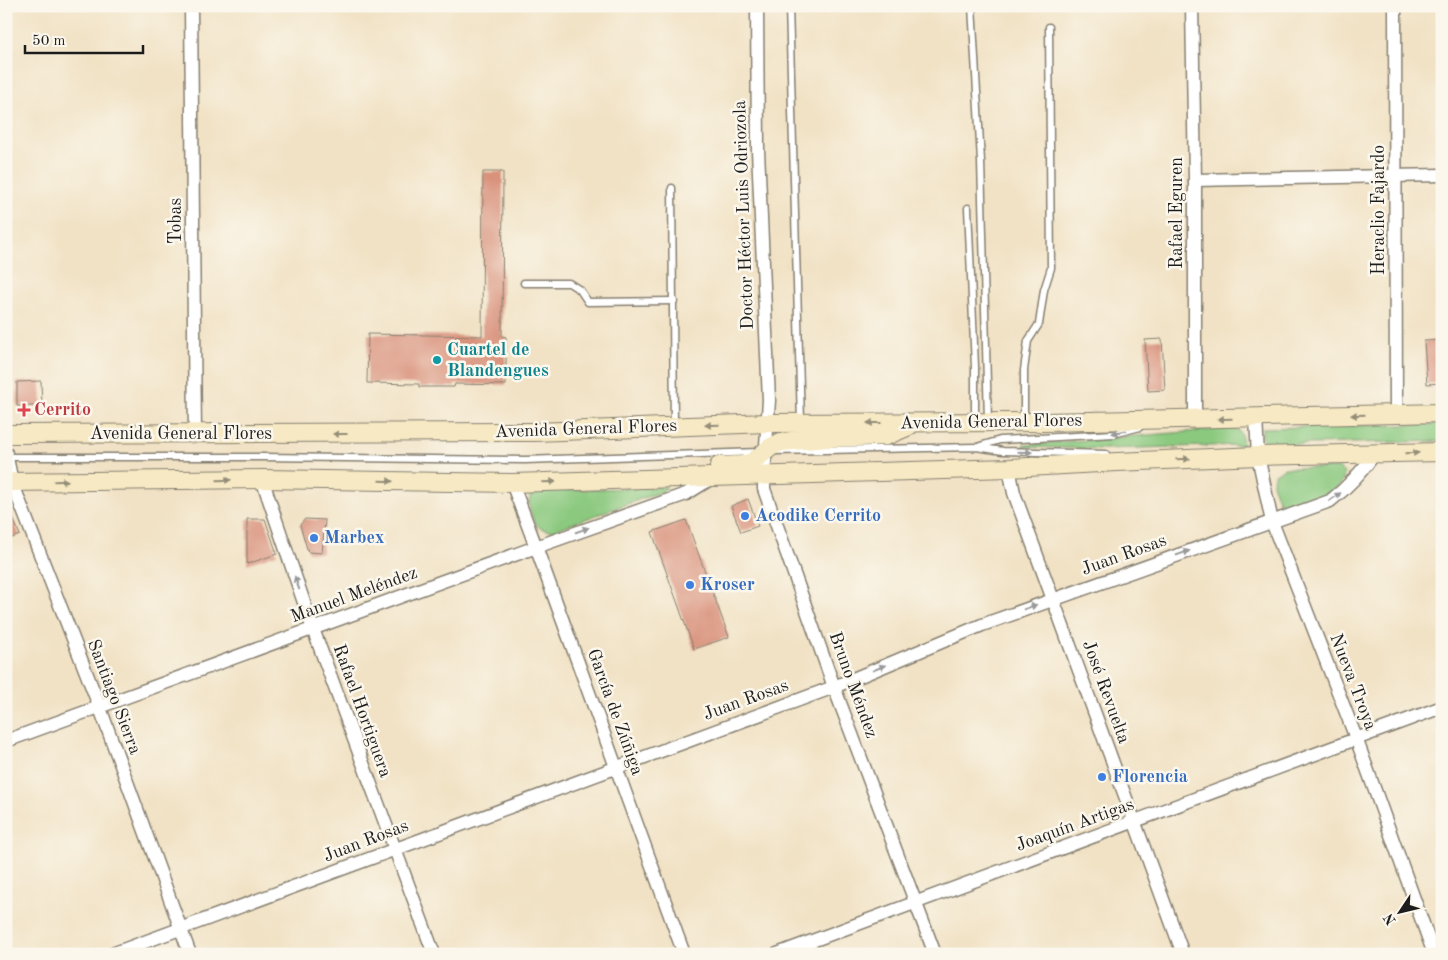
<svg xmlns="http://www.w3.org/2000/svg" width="1448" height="960" viewBox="0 0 1448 960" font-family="'Old Standard TT',serif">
<rect width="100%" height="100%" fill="#fbf7ec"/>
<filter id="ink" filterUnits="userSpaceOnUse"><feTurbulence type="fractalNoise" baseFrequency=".02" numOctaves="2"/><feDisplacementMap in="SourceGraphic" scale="10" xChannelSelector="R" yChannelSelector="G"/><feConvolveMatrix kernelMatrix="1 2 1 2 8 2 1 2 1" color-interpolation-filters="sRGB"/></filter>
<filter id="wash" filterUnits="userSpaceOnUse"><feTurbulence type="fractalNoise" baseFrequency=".0096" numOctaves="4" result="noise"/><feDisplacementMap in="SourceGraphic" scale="20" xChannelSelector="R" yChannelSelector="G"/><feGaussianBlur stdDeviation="1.12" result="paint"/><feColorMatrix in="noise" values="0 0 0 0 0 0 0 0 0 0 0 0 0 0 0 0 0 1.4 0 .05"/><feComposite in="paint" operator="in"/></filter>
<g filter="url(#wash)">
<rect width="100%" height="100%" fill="#f1e2c5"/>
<g fill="#8bc97f" stroke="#54724e">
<polygon points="1442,424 1442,441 1266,445 1262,437 1262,428"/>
<path d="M 1235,428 C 1242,432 1242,438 1243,445 L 1105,449 L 1022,447 L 1023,445 Z"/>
<path d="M 1284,468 L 1339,468 L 1344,473 C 1346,493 1307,500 1292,505 L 1279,502 L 1272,484 L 1274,475 Z"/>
<path d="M 664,487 L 666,487 L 666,490 L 552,531 C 546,530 540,529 537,525 C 530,517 525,497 534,491 Z"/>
</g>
<g id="blocks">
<g fill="#d9937d">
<polygon points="483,172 503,172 502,336 506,337 506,385 455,384 454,387 419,387 419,384 367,383 368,334 482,336"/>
<polygon points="1162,339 1165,390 1148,391 1145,340"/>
<polygon points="1442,340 1442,383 1427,384 1424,341"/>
<polygon points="41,381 42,406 17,406 17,382"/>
<polygon points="748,499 758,526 741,532 731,506"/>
<polygon points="6,502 20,535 6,540"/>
<polygon points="247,519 265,519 277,554 247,564"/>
<polygon points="305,519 325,520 322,553 308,552 300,525"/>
<polygon points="686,520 729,637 694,649 652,532"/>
</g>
</g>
</g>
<g filter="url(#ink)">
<use href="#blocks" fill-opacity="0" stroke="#867f70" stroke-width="1"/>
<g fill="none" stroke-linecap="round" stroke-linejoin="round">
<defs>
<g id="service">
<polyline points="789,6 801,422"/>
<polyline points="972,6 981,161 988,420"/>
<polyline points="672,188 674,425"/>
<polyline points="968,208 975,367 975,420"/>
<polyline points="524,283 569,283 580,290 588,302 674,301"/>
<polyline points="1024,420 1024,370 1028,341 1039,324 1044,290 1051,268 1049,27"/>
<polyline points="980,446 1000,440 1114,434 1140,427"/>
<polyline points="774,451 976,447 1003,451 1106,454"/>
<polyline points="6,457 261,457 525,460 759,452"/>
</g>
<g id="minor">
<polyline points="191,6 195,435"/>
<polyline points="757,6 758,150 769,400 764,476 764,489 834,687 935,954"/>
<polyline points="1192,6 1195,180 1195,419"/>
<polyline points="1395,6 1396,414"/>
<polyline points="1195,180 1442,175"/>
<polyline points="1256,418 1258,456 1272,522 1356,738 1434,954"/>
<polyline points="6,453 12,482 100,708 190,954"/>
<polyline points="1009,468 1014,493 1183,954"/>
<polyline points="262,479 313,629 434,954"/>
<polyline points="512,483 536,547 684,954"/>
<polyline points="6,741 536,547 686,494 712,478"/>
<path d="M 112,954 L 834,687 L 982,625 L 1330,501 C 1348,487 1362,472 1375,453"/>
<polyline points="777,954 1442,707"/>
</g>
<g id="secondary">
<polyline points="6,434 535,432 767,423 1045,422 1442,413"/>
<polyline points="719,466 742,465 752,462 771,447 781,442 827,438 886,436 909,426"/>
<polyline points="6,482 262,479 512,483 1009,468 1117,462 1258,456 1442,452"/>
</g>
</defs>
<use href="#service" stroke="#867f70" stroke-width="9"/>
<use href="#minor" stroke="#867f70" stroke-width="15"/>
<use href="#secondary" stroke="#867f70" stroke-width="20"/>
<use href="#service" stroke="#fff" stroke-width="6"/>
<use href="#minor" stroke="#fff" stroke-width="12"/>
<use href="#secondary" stroke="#f6e9c3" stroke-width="18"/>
</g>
<defs><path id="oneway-solid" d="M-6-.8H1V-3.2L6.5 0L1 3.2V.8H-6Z" transform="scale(1.25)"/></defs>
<g fill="#948d78">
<use href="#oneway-solid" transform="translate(1358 415) rotate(178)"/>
<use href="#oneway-solid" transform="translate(1225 419) rotate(179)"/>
<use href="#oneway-solid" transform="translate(874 423) rotate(180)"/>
<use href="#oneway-solid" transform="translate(712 425) rotate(178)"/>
<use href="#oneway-solid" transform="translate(340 434) rotate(180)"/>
<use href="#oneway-solid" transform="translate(1412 453) rotate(-1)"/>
<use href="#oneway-solid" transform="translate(1183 459) rotate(-2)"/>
<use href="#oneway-solid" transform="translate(224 480) rotate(-1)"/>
<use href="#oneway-solid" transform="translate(61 481) rotate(-1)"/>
<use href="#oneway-solid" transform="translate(386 481) rotate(1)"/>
<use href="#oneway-solid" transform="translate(549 482) rotate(-2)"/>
</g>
<g fill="#999">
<use href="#oneway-solid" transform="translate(1119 432) rotate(168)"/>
<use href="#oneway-solid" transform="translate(1025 452) rotate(2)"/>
<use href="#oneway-solid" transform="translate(1335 497) rotate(-35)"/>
<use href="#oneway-solid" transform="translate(582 530) rotate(-19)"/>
<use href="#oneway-solid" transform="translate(1183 553) rotate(-19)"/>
<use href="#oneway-solid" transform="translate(297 583) rotate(-109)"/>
<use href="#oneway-solid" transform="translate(1030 607) rotate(-20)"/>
<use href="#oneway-solid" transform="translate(879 668) rotate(-23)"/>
</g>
</g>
<circle fill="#0f9aa8" stroke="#fbf7ec" stroke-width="2" cx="437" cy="360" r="5"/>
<path fill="#e0444e" stroke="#fbf7ec" stroke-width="2" d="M21.5 402.5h5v5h5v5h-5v5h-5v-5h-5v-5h5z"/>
<g fill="#3f7fe0" stroke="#fbf7ec" stroke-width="2">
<circle cx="745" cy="516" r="5"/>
<circle cx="314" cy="538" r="5"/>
<circle cx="690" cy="585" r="5"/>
<circle cx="1102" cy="777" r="5"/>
</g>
<g text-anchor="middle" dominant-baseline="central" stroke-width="5" stroke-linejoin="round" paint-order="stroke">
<g font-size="18" fill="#1c1c1c" stroke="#fbf7ec">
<text transform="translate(1379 210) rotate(-90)">Heraclio Fajardo</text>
<text transform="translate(1177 213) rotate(-90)">Rafael Eguren</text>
<text transform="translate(744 215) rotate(-92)">Doctor Héctor Luis Odriozola</text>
<text transform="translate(176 221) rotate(-90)">Tobas</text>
<text transform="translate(991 422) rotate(-1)">Avenida General Flores</text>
<text transform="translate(586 429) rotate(-2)">Avenida General Flores</text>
<text x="181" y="434">Avenida General Flores</text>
<text transform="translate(1124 555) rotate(-20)">Juan Rosas</text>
<text transform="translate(354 595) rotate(-20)">Manuel Meléndez</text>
<text transform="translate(1353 682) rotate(69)">Nueva Troya</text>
<text transform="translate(853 685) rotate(70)">Bruno Méndez</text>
<text transform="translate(1106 692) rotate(70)">José Revuelta</text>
<text transform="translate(114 697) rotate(69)">Santiago Sierra</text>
<text transform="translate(746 700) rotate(-20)">Juan Rosas</text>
<text transform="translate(362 711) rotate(70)">Rafael Hortiguera</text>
<text transform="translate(615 712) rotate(70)">García de Zúñiga</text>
<text transform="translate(1075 825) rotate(-20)">Joaquín Artigas</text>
<text transform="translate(366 841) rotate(-21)">Juan Rosas</text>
</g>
<g font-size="18" font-weight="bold" fill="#0d838f" stroke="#fbf7ec" text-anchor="start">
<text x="447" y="350">Cuartel de<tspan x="447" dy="21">Blandengues</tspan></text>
</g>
<g font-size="18" font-weight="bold" fill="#be3a42" stroke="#fbf7ec" text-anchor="start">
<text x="34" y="410">Cerrito</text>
</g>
<g font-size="18" font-weight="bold" fill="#366cbe" stroke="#fbf7ec" text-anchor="start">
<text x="755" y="516">Acodike Cerrito</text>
<text x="324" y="538">Marbex</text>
<text x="700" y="585">Kroser</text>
<text x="1112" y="777">Florencia</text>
</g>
</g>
<rect width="1448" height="960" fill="none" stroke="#fbf7ec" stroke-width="25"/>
<g transform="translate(1400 912) rotate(235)" stroke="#fbf7ec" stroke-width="4" paint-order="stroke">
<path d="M0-4L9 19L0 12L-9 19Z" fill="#1c1c1c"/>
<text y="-8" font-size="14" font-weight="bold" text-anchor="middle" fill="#1c1c1c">N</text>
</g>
<path d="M25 45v8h118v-8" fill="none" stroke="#1c1c1c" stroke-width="2.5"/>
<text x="32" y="45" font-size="15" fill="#1c1c1c" stroke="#fbf7ec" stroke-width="4" paint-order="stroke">50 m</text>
</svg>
